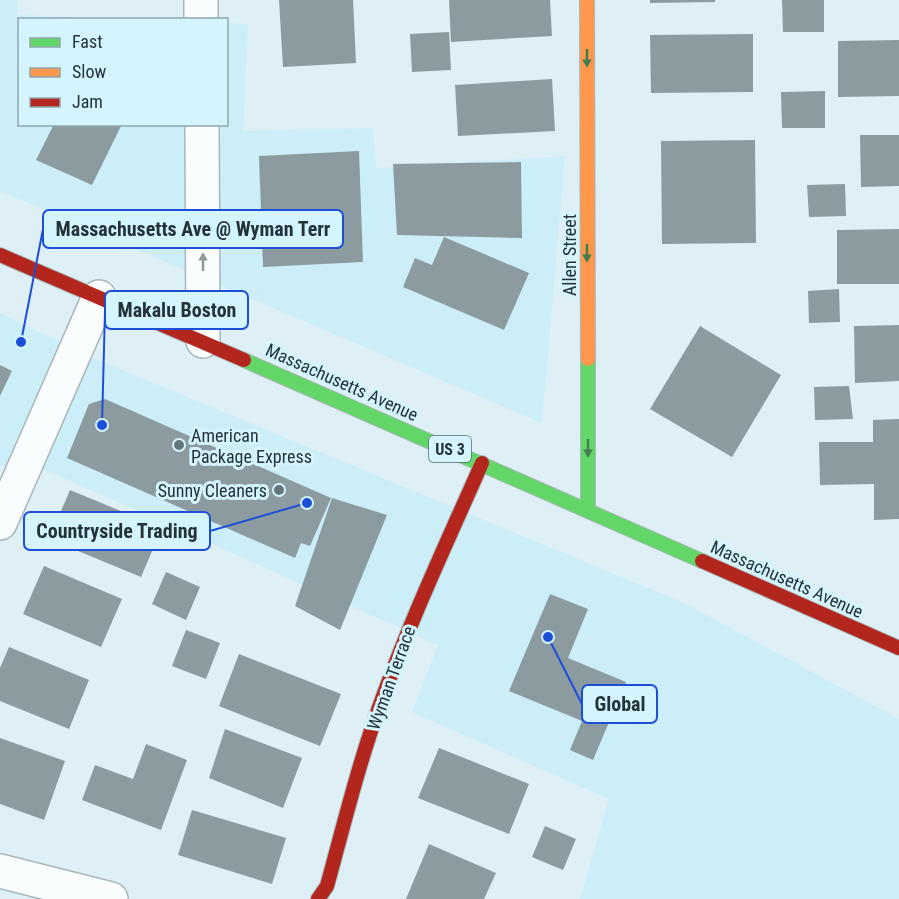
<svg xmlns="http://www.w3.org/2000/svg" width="899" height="899" viewBox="0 0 899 899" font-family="'Roboto Condensed',sans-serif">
<rect width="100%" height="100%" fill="#def0f5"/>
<g fill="#cbeef8">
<polygon points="0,0 17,0 18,15 136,19 20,20 20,124 226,124 227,23 248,24 243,131 373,128 376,168 565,156 542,423 0,191"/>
<polygon points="0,313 98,360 684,603 899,719 899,899 580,899 609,799 412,712 438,645 48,471 5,467 0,465"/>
</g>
<g fill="#8c9b9f">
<polygon points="279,0 353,0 356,63 283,67"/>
<polygon points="449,0 550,0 552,36 451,42"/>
<polygon points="650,0 715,0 715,2 650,3"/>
<polygon points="782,0 824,0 824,32 783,32"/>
<polygon points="449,32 451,70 412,72 410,34"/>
<polygon points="753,34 753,92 651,93 650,35"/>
<polygon points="899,40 899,96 838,97 838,41"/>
<polygon points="552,79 555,131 458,136 455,85"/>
<polygon points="825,91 825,128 782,128 781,92"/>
<polygon points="54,124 122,124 92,185 36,160"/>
<polygon points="860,135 899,135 899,186 861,187"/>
<polygon points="755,140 756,243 662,244 661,141"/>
<polygon points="359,151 363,262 263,267 259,156"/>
<polygon points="521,162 522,238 397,235 393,164"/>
<polygon points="845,184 846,216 809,217 807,185"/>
<polygon points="899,229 899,284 837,284 837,230"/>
<polygon points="444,237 529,273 504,330 403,287 415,258 432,265"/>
<polygon points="839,289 840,322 809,323 808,291"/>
<polygon points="899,325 899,381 855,383 854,326"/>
<polygon points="700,326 781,375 732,457 650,409"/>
<polygon points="0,365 12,371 0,396"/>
<polygon points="849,386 853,419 815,420 814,387"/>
<polygon points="105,399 331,498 310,546 301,543 295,558 67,458 89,404"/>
<polygon points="899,419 899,519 874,520 874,484 820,485 819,442 873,442 873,420"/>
<polygon points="70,490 162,528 141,577 49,539"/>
<polygon points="332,498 387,515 340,630 295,606"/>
<polygon points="44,566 122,599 101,647 23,614"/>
<polygon points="166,572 200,587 186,620 152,604"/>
<polygon points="550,594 588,609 568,658 626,682 593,760 570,750 582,721 509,691"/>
<polygon points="186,630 220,643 206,679 172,666"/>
<polygon points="9,647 89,680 69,729 0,701 0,668"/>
<polygon points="239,654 341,694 320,746 219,706"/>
<polygon points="225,729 302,758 283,808 209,778"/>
<polygon points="0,738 65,761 44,820 0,804"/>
<polygon points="146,744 187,760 161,830 82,800 95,765 133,779"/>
<polygon points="439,748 529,784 509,834 418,798"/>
<polygon points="192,810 286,838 272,884 178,855"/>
<polygon points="545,826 576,839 563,870 532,857"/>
<polygon points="429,844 496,873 484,899 406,899"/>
</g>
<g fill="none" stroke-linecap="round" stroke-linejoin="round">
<defs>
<g id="street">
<polyline points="201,0 201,20"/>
<polyline points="202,124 203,341"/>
<polyline points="0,523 99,297"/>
<polyline points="0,871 111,899"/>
</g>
<g id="fast">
<polyline points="588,359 588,510"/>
<polyline points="244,360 702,561"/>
</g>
<polyline id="slow" points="587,0 588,359"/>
<g id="jam">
<polyline points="0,255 244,360"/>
<polyline points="702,561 899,648"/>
<path d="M 318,899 L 327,886 C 344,824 359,762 381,702 C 410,621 447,542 482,463"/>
</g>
</defs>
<use href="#street" stroke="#a8b7bb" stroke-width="36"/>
<use href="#fast" stroke="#a8b7bb" stroke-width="16"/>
<use href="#slow" stroke="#a8b7bb" stroke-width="16"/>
<use href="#jam" stroke="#a8b7bb" stroke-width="16"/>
<use href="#street" stroke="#fafdfe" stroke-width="33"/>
<use href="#fast" stroke="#63d668" stroke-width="14"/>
<use href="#slow" stroke="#ff974d" stroke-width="14"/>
<use href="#jam" stroke="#b3261e" stroke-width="14"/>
</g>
<defs><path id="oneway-solid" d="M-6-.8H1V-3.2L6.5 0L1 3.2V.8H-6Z" transform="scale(1.5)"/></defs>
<g fill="#407c4d">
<use href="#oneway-solid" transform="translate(587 58) rotate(90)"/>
<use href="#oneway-solid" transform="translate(587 253) rotate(90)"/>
<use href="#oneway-solid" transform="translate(588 448) rotate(90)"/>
</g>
<use fill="#8e989a" href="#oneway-solid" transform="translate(203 262) rotate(-90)"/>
<g fill="#64757a" stroke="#d5f5fe" stroke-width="2">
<circle cx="179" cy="445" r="6"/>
<circle cx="279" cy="490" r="6"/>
</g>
<g text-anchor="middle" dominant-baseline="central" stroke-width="6" stroke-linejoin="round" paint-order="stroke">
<rect fill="#d5f5fe" stroke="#586d73" stroke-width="1.5" x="429" y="436" width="42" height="26" rx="4.5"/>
<g font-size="16" font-weight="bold" fill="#233337">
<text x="450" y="449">US 3</text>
</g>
<g font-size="18" fill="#233337" stroke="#d5f5fe">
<text transform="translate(569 255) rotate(-90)">Allen Street</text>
<text transform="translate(342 382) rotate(24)">Massachusetts Avenue</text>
<text transform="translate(787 579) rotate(24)">Massachusetts Avenue</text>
<text transform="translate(391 678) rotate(-70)">Wyman Terrace</text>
</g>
<g font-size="18" fill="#233337" stroke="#d5f5fe" text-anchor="start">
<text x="191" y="435">American<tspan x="191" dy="21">Package Express</tspan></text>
<text x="267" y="490" text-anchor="end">Sunny Cleaners</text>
</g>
</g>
<path fill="none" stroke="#1d4ed8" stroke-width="2" d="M21 342L43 229M102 425L105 310M307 503L210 531M548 637L582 704"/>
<g fill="#1d4ed8" stroke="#d5f5fe" stroke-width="2">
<circle cx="21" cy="342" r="6"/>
<circle cx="102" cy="425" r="6"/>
<circle cx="307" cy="503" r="6"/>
<circle cx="548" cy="637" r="6"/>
</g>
<g fill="#d5f5fe" stroke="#1d4ed8" stroke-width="2">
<rect x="43" y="210" width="300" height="38" rx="6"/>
<rect x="105" y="291" width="143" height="38" rx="6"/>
<rect x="24" y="512" width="186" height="38" rx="6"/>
<rect x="582" y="685" width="75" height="38" rx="6"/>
</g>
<g font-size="20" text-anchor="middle" font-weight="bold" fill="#233337">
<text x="193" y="236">Massachusetts Ave @ Wyman Terr</text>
<text x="177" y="317">Makalu Boston</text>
<text x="117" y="538">Countryside Trading</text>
<text x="620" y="711">Global</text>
</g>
<rect x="18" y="18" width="210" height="108" fill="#d5f5fe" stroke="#8ea7ae" stroke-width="1.5"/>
<rect x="30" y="38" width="30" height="9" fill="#63d668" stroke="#8ea7ae" stroke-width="1.5"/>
<text x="72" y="48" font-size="18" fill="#233337">Fast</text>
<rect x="30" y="68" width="30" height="9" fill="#ff974d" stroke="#8ea7ae" stroke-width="1.5"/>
<text x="72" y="78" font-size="18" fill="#233337">Slow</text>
<rect x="30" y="98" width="30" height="9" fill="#b3261e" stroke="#8ea7ae" stroke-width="1.5"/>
<text x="72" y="108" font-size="18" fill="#233337">Jam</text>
</svg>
